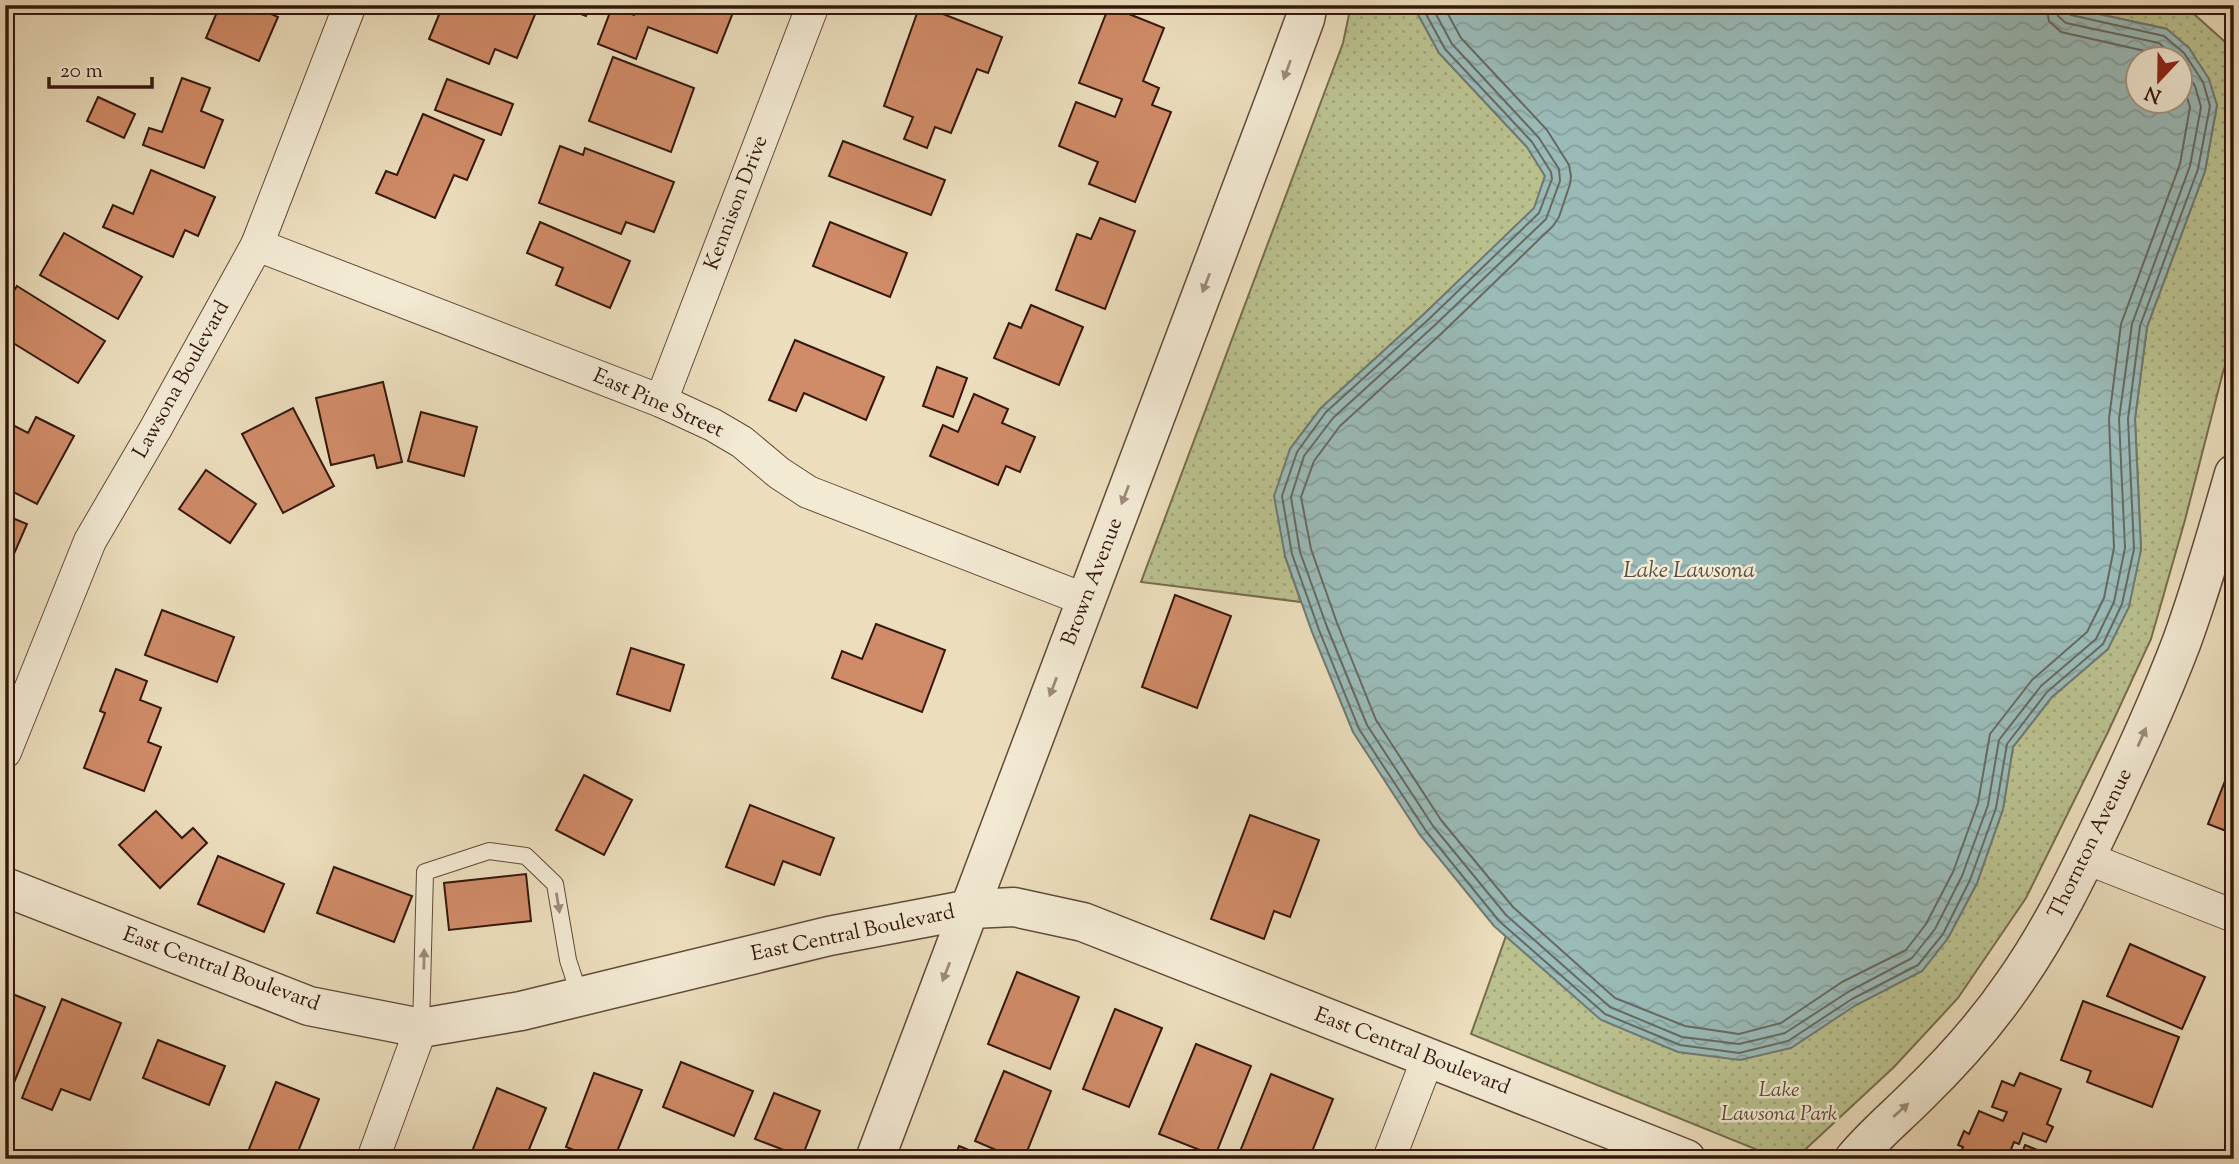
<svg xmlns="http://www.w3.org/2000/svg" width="2239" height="1164" viewBox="0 0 2239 1164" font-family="'Sorts Mill Goudy',serif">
<defs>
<pattern id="grass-dots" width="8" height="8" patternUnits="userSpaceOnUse" patternTransform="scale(1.75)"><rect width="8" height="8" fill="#bac18f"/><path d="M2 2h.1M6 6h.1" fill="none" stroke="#a0a57a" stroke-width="1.8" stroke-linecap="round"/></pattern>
<pattern id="water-waves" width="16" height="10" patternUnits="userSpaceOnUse" patternTransform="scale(1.75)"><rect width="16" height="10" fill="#9abbb8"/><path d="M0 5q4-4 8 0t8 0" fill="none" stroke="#85a09d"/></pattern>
</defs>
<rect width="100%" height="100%" fill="#ecdebd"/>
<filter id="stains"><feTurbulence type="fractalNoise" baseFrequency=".00286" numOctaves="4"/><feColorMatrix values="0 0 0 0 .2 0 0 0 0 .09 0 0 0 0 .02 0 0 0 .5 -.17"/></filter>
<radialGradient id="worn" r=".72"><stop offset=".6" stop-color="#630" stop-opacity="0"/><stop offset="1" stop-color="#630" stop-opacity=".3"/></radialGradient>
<g fill="url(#grass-dots)" stroke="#776c4e" stroke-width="2">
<polygon points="1351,5 1413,5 1439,53 1527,147 1545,176 1535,208 1424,314 1321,408 1290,449 1285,556 1301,602 1141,582 1343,43"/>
<polygon points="2057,5 2184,5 2234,50 2234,340 2223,372 2185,520 2151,639 2108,732 2026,898 1958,998 1894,1067 1795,1159 1780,1159 1471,1034 1506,936 1547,971 1856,1005 1922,971 1948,938 1977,883 2003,809 2013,747 2052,697 2108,649 2141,550 2135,419 2147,327 2205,171 2217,105 2167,29"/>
</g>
<path fill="url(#water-waves)" stroke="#717973" stroke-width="2" fill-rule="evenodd" d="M 1413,5 L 2057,5 L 2167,29 L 2189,48 L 2209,79 L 2217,105 L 2205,171 L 2147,327 L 2135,419 L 2141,550 L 2129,607 L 2108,649 L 2052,697 L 2013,747 L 2003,809 L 1977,883 L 1948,938 L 1922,971 L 1856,1005 L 1791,1048 L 1740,1060 L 1678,1052 L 1601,1020 L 1494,926 L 1420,835 L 1353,732 L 1312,632 L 1285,556 L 1274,496 L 1290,449 L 1321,408 L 1424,314 L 1534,208 L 1545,176 L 1527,147 L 1439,53 ZM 2138,60 L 2180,60 L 2180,102 L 2138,102 Z"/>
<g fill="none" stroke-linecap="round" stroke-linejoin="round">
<g stroke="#676962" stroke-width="2">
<polyline points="1421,5 1445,49 1532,142 1551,172 1552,179 1539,213 1429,319 1326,412 1297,452 1282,496 1292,554 1319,630 1359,729 1426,831 1499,921 1605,1014 1680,1045 1739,1053 1788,1041 1852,999 1918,965 1943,934 1970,880 1996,808 2007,744 2047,692 2103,644 2122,604 2134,549 2128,419 2140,326 2198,169 2210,106 2203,82 2184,53 2164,36 2071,15 2066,11 2065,5"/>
<polyline points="1431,5 1452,44 1539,138 1559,169 1560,181 1546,219 1435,325 1333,418 1304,456 1291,497 1300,552 1327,627 1367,725 1433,826 1506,915 1610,1007 1682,1037 1739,1044 1785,1033 1848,992 1912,958 1935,929 1962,876 1988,805 1999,740 2041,686 2096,639 2114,602 2125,548 2119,419 2132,324 2190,166 2201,107 2195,86 2180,63"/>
<polyline points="1443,5 1461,38 1547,130 1569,165 1571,176 1570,184 1559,217 1553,226 1442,333 1340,426 1314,461 1301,497 1311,549 1337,623 1376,720 1441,820 1513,907 1615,998 1685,1026 1739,1034 1781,1023 1842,982 1906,950 1926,924 1953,872 1978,803 1990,734 2032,680 2087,632 2104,598 2114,548 2109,419 2121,324 2180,164 2190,107 2185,91 2180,82"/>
<polyline points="2046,5 2049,21 2061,32 2154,53 2162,60"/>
<polyline points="2056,5 2058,16 2066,23 2159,43 2178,60"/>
</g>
</g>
<g fill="#d08b68" stroke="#34170c" stroke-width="2">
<polygon points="220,5 251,5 278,17 259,61 206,38"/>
<polygon points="443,5 520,5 536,12 517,58 495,49 489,64 429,39"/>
<polygon points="557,5 590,5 586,16"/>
<polygon points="638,5 736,5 717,53 648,27 636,59 598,44 612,7 634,15"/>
<polygon points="920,5 1002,37 988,73 977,69 951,133 935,127 927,148 904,139 913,117 884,106"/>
<polygon points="1109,6 1164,28 1143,81 1159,88 1152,105 1171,112 1135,202 1089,184 1098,162 1059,146 1076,102 1115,117 1122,99 1079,83"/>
<polygon points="613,57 694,88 671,152 589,121"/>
<polygon points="182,78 210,88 201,111 223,120 204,168 143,145 149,128 162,132"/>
<polygon points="447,79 513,104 501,135 435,110"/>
<polygon points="98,97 135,114 124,138 87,121"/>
<polygon points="423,114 484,140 467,180 454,175 435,218 376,193 386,171 397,175"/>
<polygon points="843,141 945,180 931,215 829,176"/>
<polygon points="560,146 583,155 585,148 674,182 654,232 626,222 621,234 539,203"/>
<polygon points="151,170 215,197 198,236 185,230 173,257 103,227 113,205 133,214"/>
<polygon points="1100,218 1135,231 1105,309 1056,290 1077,234 1091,239"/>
<polygon points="540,222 630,261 610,308 556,285 563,268 527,253"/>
<polygon points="830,222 907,253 890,297 813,266"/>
<polygon points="64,233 142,277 118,319 40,275"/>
<polygon points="17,286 105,341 78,383 5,338 5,305"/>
<polygon points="1031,305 1083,327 1059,385 994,358 1009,323 1021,328"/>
<polygon points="795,340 884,377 866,420 804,393 796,411 769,400"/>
<polygon points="937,367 967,378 953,417 923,406"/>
<polygon points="383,382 402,462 377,468 374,455 331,465 316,398"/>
<polygon points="974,394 1008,409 1002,423 1035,437 1020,472 1006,466 998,485 930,456 943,425 958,432"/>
<polygon points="293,408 334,486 283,513 242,434"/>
<polygon points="421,412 477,427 464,476 408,461"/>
<polygon points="36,417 74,436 37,504 5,488 5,421 28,433"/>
<polygon points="206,470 256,504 230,543 179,509"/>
<polygon points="5,515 27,524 7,570 5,569"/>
<polygon points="1175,595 1231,616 1197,708 1142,687"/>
<polygon points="162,610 234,637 217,682 145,655"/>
<polygon points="876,624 945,650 922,712 832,678 842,651 862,659"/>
<polygon points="631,648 684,665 670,711 617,694"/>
<polygon points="116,669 147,681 140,700 161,708 148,742 161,747 144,791 84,768 105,713 100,711"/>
<polygon points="2229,771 2234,773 2234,834 2208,824"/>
<polygon points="584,775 632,800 604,855 556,830"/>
<polygon points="750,805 834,838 820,875 783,861 774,885 726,867"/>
<polygon points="156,811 182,838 193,828 207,843 160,888 119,845"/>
<polygon points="1250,815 1319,840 1290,917 1274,911 1264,939 1211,919"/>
<polygon points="218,856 284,884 264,932 198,904"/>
<polygon points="334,867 412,896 394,942 317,913"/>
<polygon points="526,874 531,921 449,930 444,883"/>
<polygon points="2130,944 2205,977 2182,1029 2107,996"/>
<polygon points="1017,972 1079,997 1050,1069 988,1044"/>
<polygon points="5,991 45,1007 11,1090 5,1088"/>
<polygon points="62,999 121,1023 90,1100 61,1089 52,1110 22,1098"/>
<polygon points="2083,1001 2179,1037 2152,1107 2087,1082 2091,1071 2061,1060"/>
<polygon points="1115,1009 1162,1028 1129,1107 1083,1089"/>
<polygon points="158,1040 225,1066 209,1105 143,1078"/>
<polygon points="1196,1044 1251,1066 1215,1156 1159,1134"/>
<polygon points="681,1062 753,1091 734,1136 663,1107"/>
<polygon points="1004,1071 1051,1091 1024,1159 1017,1159 975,1141"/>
<polygon points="594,1073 642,1090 614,1159 596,1159 566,1147"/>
<polygon points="2020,1073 2061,1089 2047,1124 2053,1127 2046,1142 2023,1133 2019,1144 2014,1142 2007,1159 1958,1159 1963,1147 1958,1145 1964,1131 1969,1134 1979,1111 2003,1121 2007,1112 1992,1107 2002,1081 2014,1086"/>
<polygon points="1271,1074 1333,1099 1309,1159 1237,1159"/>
<polygon points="276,1082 319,1099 295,1159 245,1159"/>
<polygon points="497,1088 546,1108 525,1159 469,1159"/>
<polygon points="774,1093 820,1111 802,1157 755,1139"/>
<polygon points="2025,1145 2060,1159 2060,1155 2070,1159 2020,1159"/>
<polygon points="959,1146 991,1159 954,1159"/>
</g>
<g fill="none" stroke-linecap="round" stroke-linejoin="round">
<defs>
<polyline id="service" points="421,1028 425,872 489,851 526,856 555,884 568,960 580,997"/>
<g id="minor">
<polyline points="257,245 661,401 713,425 742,442 779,473 808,492 1086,600"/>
<polyline points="661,401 813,5"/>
<polyline points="5,752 90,541 156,428 257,245 350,5"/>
<polyline points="2086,858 2234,916"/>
<polyline points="373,1159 421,1028"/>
<polyline points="1389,1159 1428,1058"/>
</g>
<g id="tertiary">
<polyline points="5,887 309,1006 421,1028 521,1011 829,936 971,909 1014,907 1083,922 1686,1159"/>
<polyline points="875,1159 1281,84 1305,19 1308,5"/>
<path d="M 1854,1159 C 1874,1135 1896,1117 1918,1095 C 1951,1063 1988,1021 2014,983 C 2052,929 2080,870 2108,811 C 2134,755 2160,699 2182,641 C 2202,586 2218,530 2234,474"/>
</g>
</defs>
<use href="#service" stroke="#624938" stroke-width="18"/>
<use href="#minor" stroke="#624938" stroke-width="34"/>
<use href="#tertiary" stroke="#624938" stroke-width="41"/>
<use href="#service" stroke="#f3ead4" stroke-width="16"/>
<use href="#minor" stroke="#f3ead4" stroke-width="32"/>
<use href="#tertiary" stroke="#f3ead4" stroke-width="38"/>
</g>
<defs><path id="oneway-solid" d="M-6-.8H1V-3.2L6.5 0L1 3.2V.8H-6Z" transform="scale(1.75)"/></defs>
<g fill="#9d8b7a">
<use href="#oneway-solid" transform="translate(1287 70) rotate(110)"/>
<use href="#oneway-solid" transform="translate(1206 283) rotate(111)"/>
<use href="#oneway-solid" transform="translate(1125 495) rotate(111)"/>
<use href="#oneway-solid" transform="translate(1053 687) rotate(111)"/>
<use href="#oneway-solid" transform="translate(2142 737) rotate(-66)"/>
<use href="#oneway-solid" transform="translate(558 903) rotate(81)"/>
<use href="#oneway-solid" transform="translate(424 959) rotate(-89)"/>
<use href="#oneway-solid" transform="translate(946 972) rotate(111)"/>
<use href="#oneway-solid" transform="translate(1901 1110) rotate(-42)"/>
</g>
<g text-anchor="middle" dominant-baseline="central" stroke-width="5" stroke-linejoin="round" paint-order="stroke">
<g font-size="21" fill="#34170c" stroke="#f3ead4">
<text transform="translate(737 203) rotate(-69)">Kennison Drive</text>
<text transform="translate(182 380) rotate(-61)">Lawsona Boulevard</text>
<text transform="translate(658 404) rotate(24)">East Pine Street</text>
<text transform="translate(1093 582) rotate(-69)">Brown Avenue</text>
<text transform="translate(2091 844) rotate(-64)">Thornton Avenue</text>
<text transform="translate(853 934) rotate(-12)">East Central Boulevard</text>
<text transform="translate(221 970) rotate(20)">East Central Boulevard</text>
<text transform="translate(1412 1052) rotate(21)">East Central Boulevard</text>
</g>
<g font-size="21" font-style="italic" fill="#5c4a33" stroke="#f3ead4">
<text x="1779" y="1091">Lake<tspan x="1779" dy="24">Lawsona Park</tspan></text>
</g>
<g font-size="23" font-style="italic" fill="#585048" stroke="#f3ead4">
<text x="1689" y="571">Lake Lawsona</text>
</g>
</g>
<rect width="2239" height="1164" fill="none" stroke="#ecdebd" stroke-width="28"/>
<rect x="7" y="7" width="2225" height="1150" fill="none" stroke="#34170c" stroke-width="3.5"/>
<rect x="14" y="14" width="2211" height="1136" fill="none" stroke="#34170c" stroke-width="2"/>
<g transform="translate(2159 80) rotate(202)"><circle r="33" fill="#f3ead4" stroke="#a79684" stroke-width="2"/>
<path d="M0-5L12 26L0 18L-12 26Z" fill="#8f2418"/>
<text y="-10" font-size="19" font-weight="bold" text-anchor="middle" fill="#34170c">N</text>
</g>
<path d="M49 77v10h103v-10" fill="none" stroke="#34170c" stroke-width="3.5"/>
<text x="60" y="77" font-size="21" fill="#34170c" stroke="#f3ead4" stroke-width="5" paint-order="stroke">20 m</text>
<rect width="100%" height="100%" filter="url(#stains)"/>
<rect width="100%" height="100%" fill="url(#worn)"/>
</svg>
